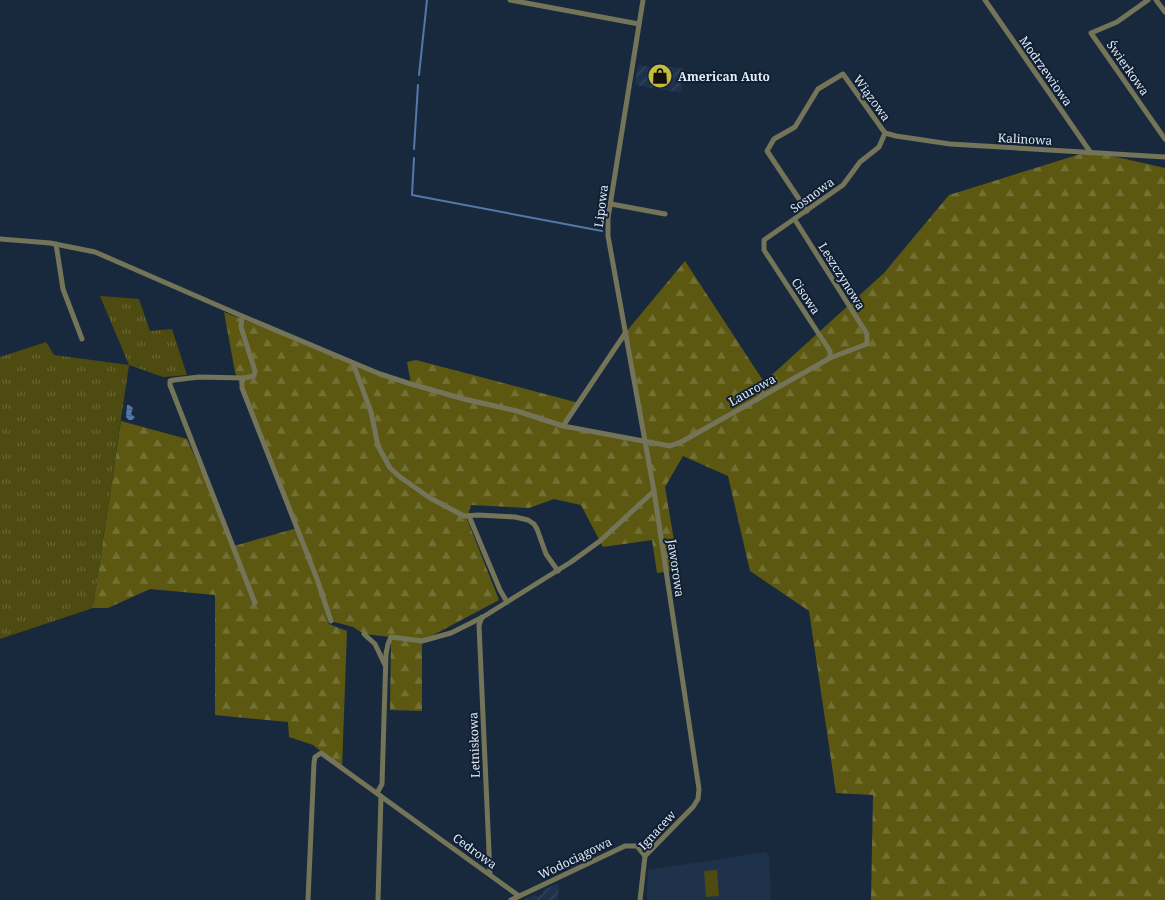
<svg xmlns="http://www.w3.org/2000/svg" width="1165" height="900" viewBox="0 0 1165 900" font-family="'Noto Serif',serif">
<defs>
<pattern id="industrial-furrows" width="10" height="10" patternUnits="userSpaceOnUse" patternTransform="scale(1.25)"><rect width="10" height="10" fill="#1e324c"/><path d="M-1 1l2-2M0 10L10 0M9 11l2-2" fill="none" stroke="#34465e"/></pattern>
<pattern id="grass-tufts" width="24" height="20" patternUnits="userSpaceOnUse" patternTransform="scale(1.25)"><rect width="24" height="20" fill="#4e4b10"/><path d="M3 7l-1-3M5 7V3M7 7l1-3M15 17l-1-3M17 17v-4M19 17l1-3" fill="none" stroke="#676534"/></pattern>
<pattern id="forest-firs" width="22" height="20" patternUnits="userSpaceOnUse" patternTransform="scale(1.25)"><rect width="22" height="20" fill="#5c5812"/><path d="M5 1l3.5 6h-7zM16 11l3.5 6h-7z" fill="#737035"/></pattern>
<pattern id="water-rules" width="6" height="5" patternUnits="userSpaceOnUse" patternTransform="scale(1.25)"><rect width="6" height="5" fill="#5378aa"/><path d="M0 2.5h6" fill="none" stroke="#4c627f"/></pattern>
</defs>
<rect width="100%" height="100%" fill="#19293d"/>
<polygon fill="#1e324c" points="765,852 769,855 771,900 647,900 648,870"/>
<g fill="url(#industrial-furrows)">
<polygon points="638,65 661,69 664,66 685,69 681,93 636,85 635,84"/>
<polygon points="559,883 558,900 524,900 534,895 537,896 543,894 543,890"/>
</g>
<polygon fill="url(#grass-tufts)" points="100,296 139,299 150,331 172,329 187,375 163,377 129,365 93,608 0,639 0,357 46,342 54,355 129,365"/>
<polygon fill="url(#forest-firs)" points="1090,151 1165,168 1165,900 871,900 873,795 836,793 809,611 750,571 728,476 683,456 665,487 679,570 657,573 652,540 603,547 581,505 554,499 529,508 471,505 467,519 499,600 422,641 422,711 390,710 391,637 364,634 353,627 331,621 321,592 329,624 347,631 342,768 313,745 289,737 288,722 215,715 215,595 150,589 108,608 93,608 121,421 187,439 234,546 297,528 235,372 224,312 353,362 411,383 407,362 416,360 579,403 563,426 646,442 626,332 685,261 764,382 884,273 949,195"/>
<polygon fill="#4e4b10" points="717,870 719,896 706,897 704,871"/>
<polygon fill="url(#water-rules)" points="127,405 129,405 133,408 131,414 135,417 132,420 129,420 126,417"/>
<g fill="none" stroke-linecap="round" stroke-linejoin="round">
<g stroke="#5378aa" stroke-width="2">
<polyline points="419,75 427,0"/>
<polyline points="414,149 418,85"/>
<polyline points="414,158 412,195 602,231"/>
</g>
<g stroke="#747459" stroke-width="5">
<polyline points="510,0 639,24"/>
<polyline points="985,0 1091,153"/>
<polyline points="1148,0 1117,22 1091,33 1165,139"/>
<polyline points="1156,0 1165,12"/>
<polyline points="885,133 896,136 950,144 1165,157"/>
<polyline points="611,204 665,214"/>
<polyline points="807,211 767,151 774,139 795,127 818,89 843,74 885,133"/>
<polyline points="0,239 50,243 95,252 242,316 380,374 411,384 464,399 517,411 563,426 670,446 683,441 830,358 867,344 867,334 795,220"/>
<polyline points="56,244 63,289 82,339"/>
<polyline points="242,316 241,327 255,371 254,376 244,378 242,382 242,388 317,579 331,621"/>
<polyline points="830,358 830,351 764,250 764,240 843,185 860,162 879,147 885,133"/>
<polyline points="353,363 371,412 378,446 390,468 400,477 430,498 464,516 478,515 515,517 528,520 534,524 537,529 546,554 558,571"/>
<polyline points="244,378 199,377 174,380 170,381 170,385 255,603"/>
<polyline points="563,426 626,332"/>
<polyline points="469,516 500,590 507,602"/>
<polyline points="482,617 479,625 490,874"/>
<polyline points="364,634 375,644 385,665"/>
<polyline points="377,793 382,784 386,654 388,644 391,637 422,641 451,633 483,617 571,562 600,541 654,491"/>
<polyline points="308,900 314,763 315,757 321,753 519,896"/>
<polyline points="378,900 381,796"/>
<polyline points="511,900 625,846 637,846 645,856"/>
<polyline points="640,900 645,856 693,807 698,799 699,789 654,491 608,236 608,218 643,0"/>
</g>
</g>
<defs>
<symbol id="shop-disc" viewBox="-11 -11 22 22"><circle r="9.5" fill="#c3bd3e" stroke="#101f32"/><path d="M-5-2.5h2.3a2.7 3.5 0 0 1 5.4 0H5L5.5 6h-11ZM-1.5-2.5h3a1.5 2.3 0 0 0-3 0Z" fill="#111"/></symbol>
</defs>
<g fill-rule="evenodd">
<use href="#shop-disc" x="646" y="62" width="28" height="28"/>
</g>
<g text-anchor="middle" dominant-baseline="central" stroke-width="4" stroke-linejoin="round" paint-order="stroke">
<g font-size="12" fill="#e0eaf8" stroke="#101f32">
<text transform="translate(1128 68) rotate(55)">Świerkowa</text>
<text transform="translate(1046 71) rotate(55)">Modrzewiowa</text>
<text transform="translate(872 98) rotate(54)">Wiązowa</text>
<text transform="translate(1025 139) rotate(3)">Kalinowa</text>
<text transform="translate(812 195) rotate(-36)">Sosnowa</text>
<text transform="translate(601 206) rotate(-83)">Lipowa</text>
<text transform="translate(842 276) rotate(58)">Leszczynowa</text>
<text transform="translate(806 296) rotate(56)">Cisowa</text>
<text transform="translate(752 390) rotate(-29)">Laurowa</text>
<text transform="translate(676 568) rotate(82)">Jaworowa</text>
<text transform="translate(474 745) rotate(-92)">Letniskowa</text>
<text transform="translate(657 830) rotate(-47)">Ignacew</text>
<text transform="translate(475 851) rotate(36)">Cedrowa</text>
<text transform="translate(575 858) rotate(-26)">Wodociągowa</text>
</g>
<g font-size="12" font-weight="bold" fill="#e0eaf8" stroke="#101f32" text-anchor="start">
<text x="678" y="76">American Auto</text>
</g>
</g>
</svg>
